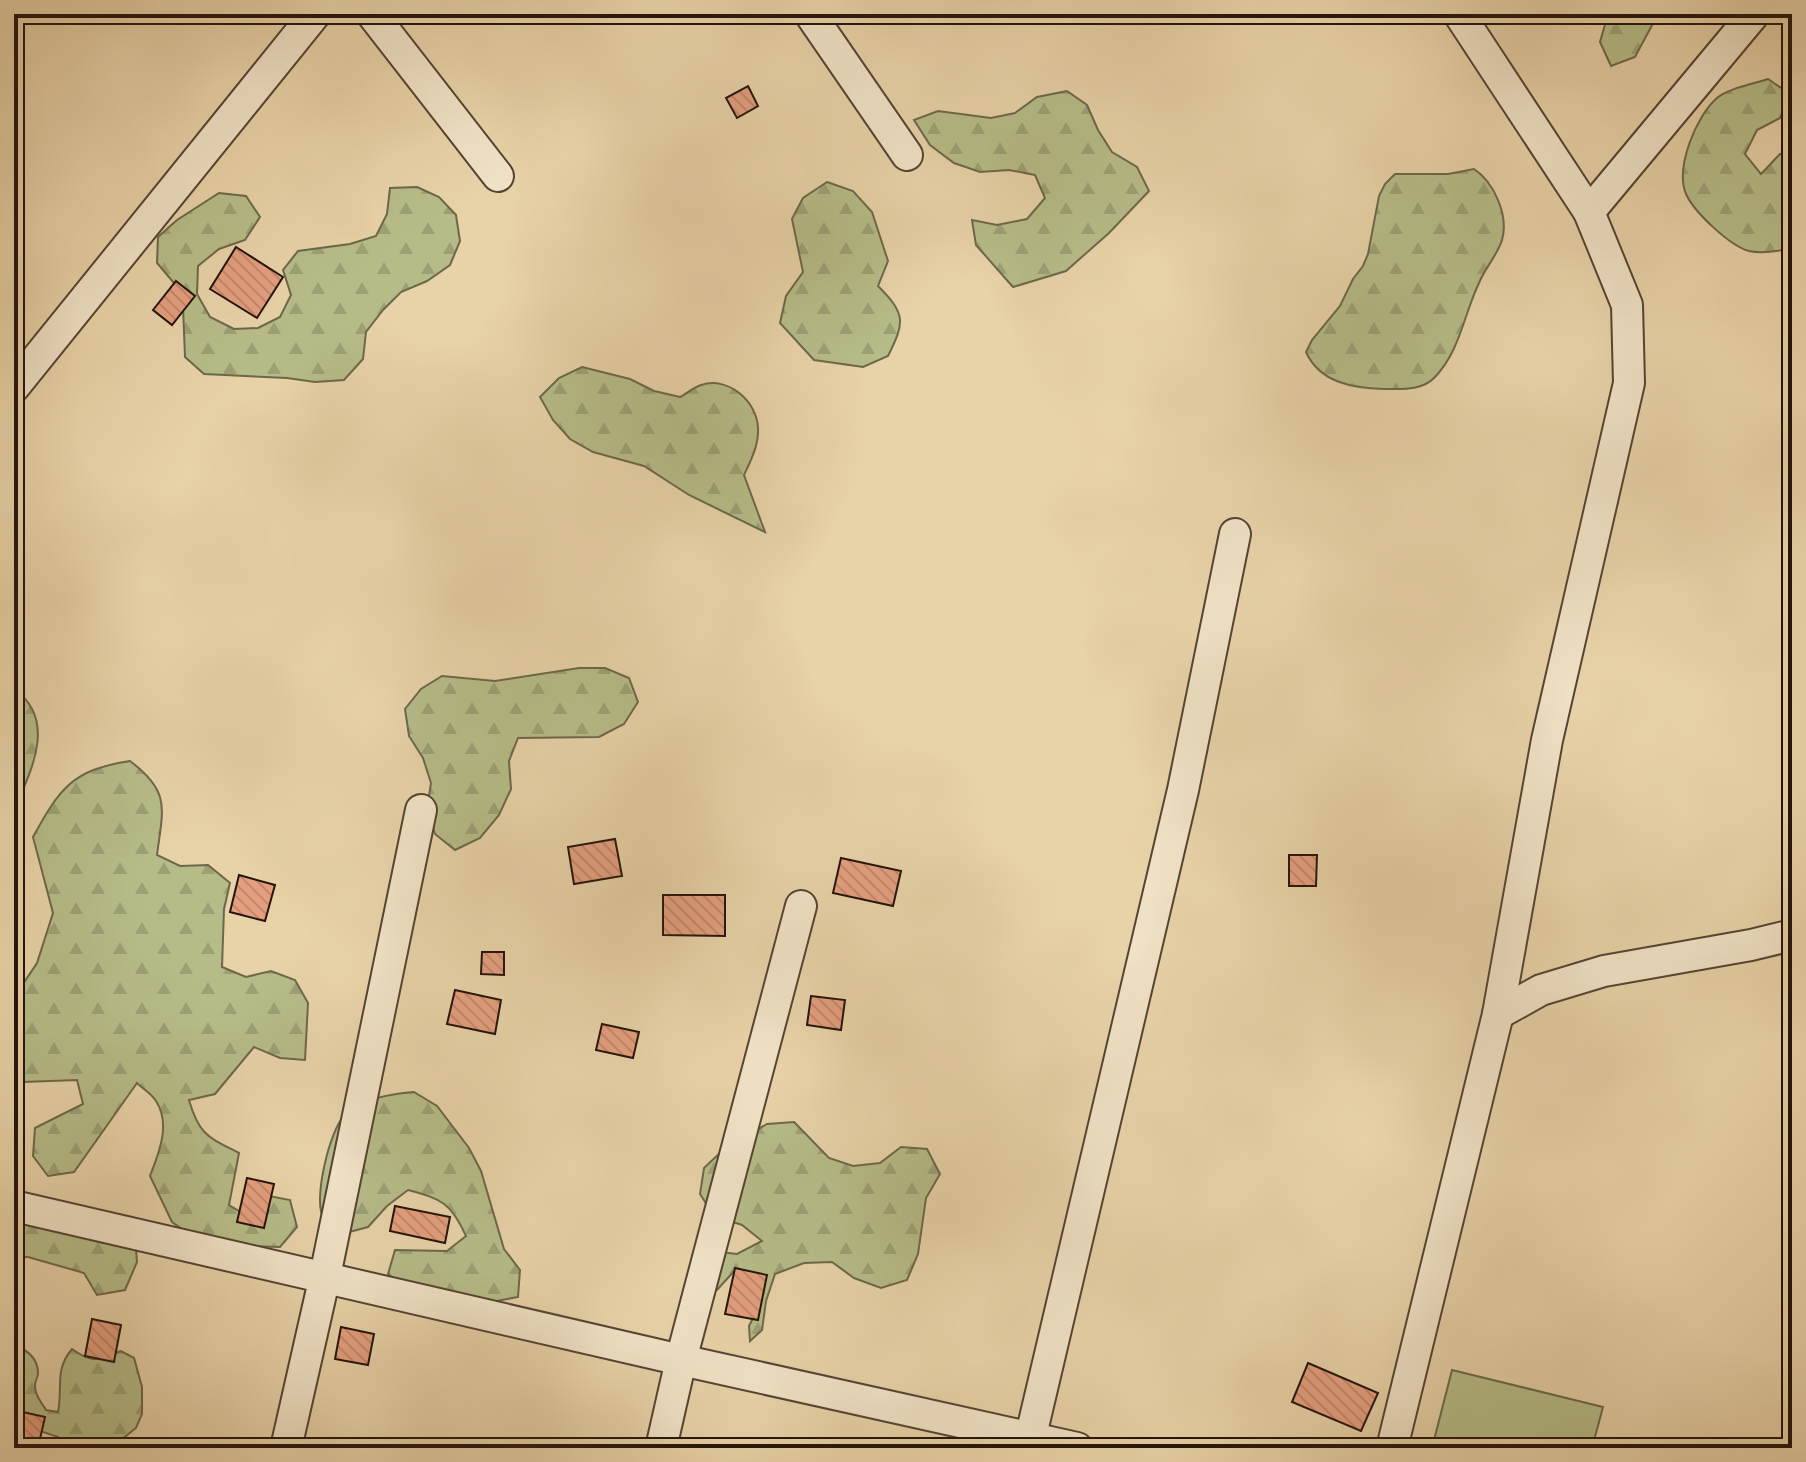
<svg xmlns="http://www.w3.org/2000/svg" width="1806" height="1462" viewBox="0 0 1806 1462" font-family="Alegreya,serif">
<defs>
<pattern id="forest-firs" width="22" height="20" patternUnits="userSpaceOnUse" patternTransform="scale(2)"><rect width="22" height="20" fill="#b6bc88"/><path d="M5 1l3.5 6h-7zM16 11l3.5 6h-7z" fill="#9ca174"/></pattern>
<pattern id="building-back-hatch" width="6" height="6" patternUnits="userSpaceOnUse" patternTransform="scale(2)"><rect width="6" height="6" fill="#e49f7e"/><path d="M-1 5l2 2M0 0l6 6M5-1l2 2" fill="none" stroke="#c3886c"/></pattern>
</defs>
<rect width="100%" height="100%" fill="#e8d2a8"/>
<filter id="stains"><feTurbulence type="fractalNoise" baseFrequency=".0025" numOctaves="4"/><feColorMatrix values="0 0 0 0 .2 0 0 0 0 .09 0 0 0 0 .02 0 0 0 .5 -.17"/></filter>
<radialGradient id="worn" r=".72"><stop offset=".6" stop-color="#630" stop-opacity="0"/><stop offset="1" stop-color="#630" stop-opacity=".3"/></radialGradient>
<g fill="url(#forest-firs)" stroke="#6d684a" stroke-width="2">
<polygon points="1608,14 1658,14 1635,57 1611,66 1600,42"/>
<path d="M 1768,79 L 1790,94 L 1780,118 L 1757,130 L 1745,154 L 1761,174 L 1780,154 L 1792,152 L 1792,248 C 1779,251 1763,254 1749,251 C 1730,246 1694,212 1686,194 C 1675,168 1696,116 1717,98 C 1729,88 1753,84 1768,79 Z"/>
<polygon points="1067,91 1087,105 1098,130 1112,152 1137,167 1149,191 1109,233 1066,271 1013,287 976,245 972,220 997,225 1027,219 1045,198 1035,175 1009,170 980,172 954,163 930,145 914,120 938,111 991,118 1015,113 1037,97"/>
<path d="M 1474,169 C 1494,182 1509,216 1502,240 C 1498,254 1485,268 1479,283 C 1464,314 1460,351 1435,377 C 1422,391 1402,389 1384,389 C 1353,388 1320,383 1306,352 L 1312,340 L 1340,306 L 1353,279 L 1363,266 L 1368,254 L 1379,196 L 1385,184 L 1395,174 L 1448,174 Z"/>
<path d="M 827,182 L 853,191 L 872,212 L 888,261 L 878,286 C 906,314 905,322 888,356 L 863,367 L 814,360 L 780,323 L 786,296 L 803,272 L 792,219 L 803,198 Z"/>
<polygon points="417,187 439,197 456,215 460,241 450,265 427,281 401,292 383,310 366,332 363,359 344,380 315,382 287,378 204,374 185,357 183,307 174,283 157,263 158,237 177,220 219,193 246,196 260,217 245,240 219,249 198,266 197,294 210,317 234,329 258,328 280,317 291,295 283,270 298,251 350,244 376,236 387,214 390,188"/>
<path d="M 582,367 L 630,379 L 654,391 L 680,397 C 686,394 694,387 701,385 C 728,376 757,401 758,428 C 759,445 751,460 744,475 L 765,532 L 689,495 L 644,466 L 593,452 L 570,439 L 553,420 L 540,397 L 559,378 Z"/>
<polygon points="579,668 605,668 629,678 638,702 624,724 599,737 518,738 509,761 511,789 499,815 480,838 455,850 435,834 427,809 431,783 423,758 409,736 405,709 421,689 442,676 495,681"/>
<path d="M 14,689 C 58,720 31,771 14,810 Z"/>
<path d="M 130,761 C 171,792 163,808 157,855 L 180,866 L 208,865 L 230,883 L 224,909 L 222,967 L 246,977 L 271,971 L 295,980 L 308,1003 L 305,1060 L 280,1058 L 254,1047 L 215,1094 L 189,1100 C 199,1135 208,1137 239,1153 L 229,1205 L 249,1217 L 264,1195 L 290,1200 L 297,1227 L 280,1247 L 241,1246 L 215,1252 L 172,1222 L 150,1176 C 159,1153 171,1124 156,1101 C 152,1094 142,1088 137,1083 L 74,1172 L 48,1176 L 33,1156 L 35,1128 L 83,1104 L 77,1080 L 23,1082 L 14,1074 L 14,1005 L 23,984 L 37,963 L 53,913 L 33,837 C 60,788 72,770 130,761 Z"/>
<path d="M 414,1092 L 437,1106 L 469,1148 L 481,1171 L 504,1249 L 520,1270 L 518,1297 L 486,1303 L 408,1290 L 388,1274 L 395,1250 L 447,1251 L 466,1236 C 451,1203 442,1199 408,1190 L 387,1206 L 368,1227 L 342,1234 C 336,1230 327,1223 323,1217 C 313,1199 330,1130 344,1116 C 362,1098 391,1094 414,1092 Z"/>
<polygon points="794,1122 829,1158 853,1166 880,1163 901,1147 927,1149 940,1174 926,1198 918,1254 907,1280 881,1288 854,1278 832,1262 804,1263 775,1274 766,1301 762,1330 750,1341 749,1326 760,1304 735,1270 717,1290 690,1291 691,1264 712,1251 737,1254 762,1241 742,1225 714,1216 700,1194 704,1168 723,1150 767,1124"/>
<polygon points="14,1216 103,1243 116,1239 136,1249 137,1262 125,1290 97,1295 84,1273 28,1257 14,1257"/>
<path d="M 14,1344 C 26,1350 38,1357 38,1373 C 38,1379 35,1379 35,1386 C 35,1395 41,1402 46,1410 L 58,1412 C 63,1388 54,1370 72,1349 C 94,1365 98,1359 121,1351 L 134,1358 L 142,1387 L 142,1414 L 136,1428 L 111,1448 L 64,1448 L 58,1437 L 14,1422 Z"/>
</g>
<polygon fill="#b6bc88" stroke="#6d684a" stroke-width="2" points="1452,1370 1603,1407 1592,1448 1432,1448"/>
<g fill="url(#building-back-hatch)" stroke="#24140d" stroke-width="2">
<polygon points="748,86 758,106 737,118 726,98"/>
<polygon points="236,247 283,277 257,318 210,289"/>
<polygon points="176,281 195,296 172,325 153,310"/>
<polygon points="615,839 622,876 574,884 568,847"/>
<polygon points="1289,855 1317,855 1316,886 1289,886"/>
<polygon points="841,858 901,871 893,906 833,893"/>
<polygon points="239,875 275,885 265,921 230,912"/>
<polygon points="663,895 725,895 725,936 663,935"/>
<polygon points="482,952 504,952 504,975 481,974"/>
<polygon points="455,990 501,1000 495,1034 447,1024"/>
<polygon points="811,996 845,1000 841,1030 807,1025"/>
<polygon points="602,1024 639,1032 633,1058 596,1050"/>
<polygon points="247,1178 274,1184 264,1228 237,1222"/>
<polygon points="395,1206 450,1217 445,1243 390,1231"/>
<polygon points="735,1268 767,1275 758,1320 725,1314"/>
<polygon points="92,1319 121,1325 114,1362 85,1356"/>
<polygon points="341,1327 374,1334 368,1365 335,1359"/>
<polygon points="1308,1363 1378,1393 1361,1431 1292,1402"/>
<polygon points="14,1410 45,1417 38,1448 14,1448"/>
</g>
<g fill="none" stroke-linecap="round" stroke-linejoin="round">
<defs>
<g id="minor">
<polyline points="372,14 498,176"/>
<polyline points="810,14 907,155"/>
<polyline points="1589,212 1754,14"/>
<polyline points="14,387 315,14"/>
<polyline points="1498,1014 1541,990 1604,971 1751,945 1792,935"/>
<polyline points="14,1206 681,1360 1077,1448"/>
<polyline points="286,1448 325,1276 421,810"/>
<polyline points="661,1448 681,1360 801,906"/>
<polyline points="1028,1448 1183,790 1235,534"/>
<polyline points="1392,1448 1498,1014 1547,740 1629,383 1627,305 1589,212 1459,14"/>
</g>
</defs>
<use href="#minor" stroke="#554434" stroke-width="34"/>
<use href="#minor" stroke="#f0e2c6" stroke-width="30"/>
</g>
<rect width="1806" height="1462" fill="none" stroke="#e8d2a8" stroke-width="48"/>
<rect x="16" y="16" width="1774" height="1430" fill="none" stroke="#24140d" stroke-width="4"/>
<rect x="24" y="24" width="1758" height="1414" fill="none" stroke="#24140d" stroke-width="2"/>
<rect width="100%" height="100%" filter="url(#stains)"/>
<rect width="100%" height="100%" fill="url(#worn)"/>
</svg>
